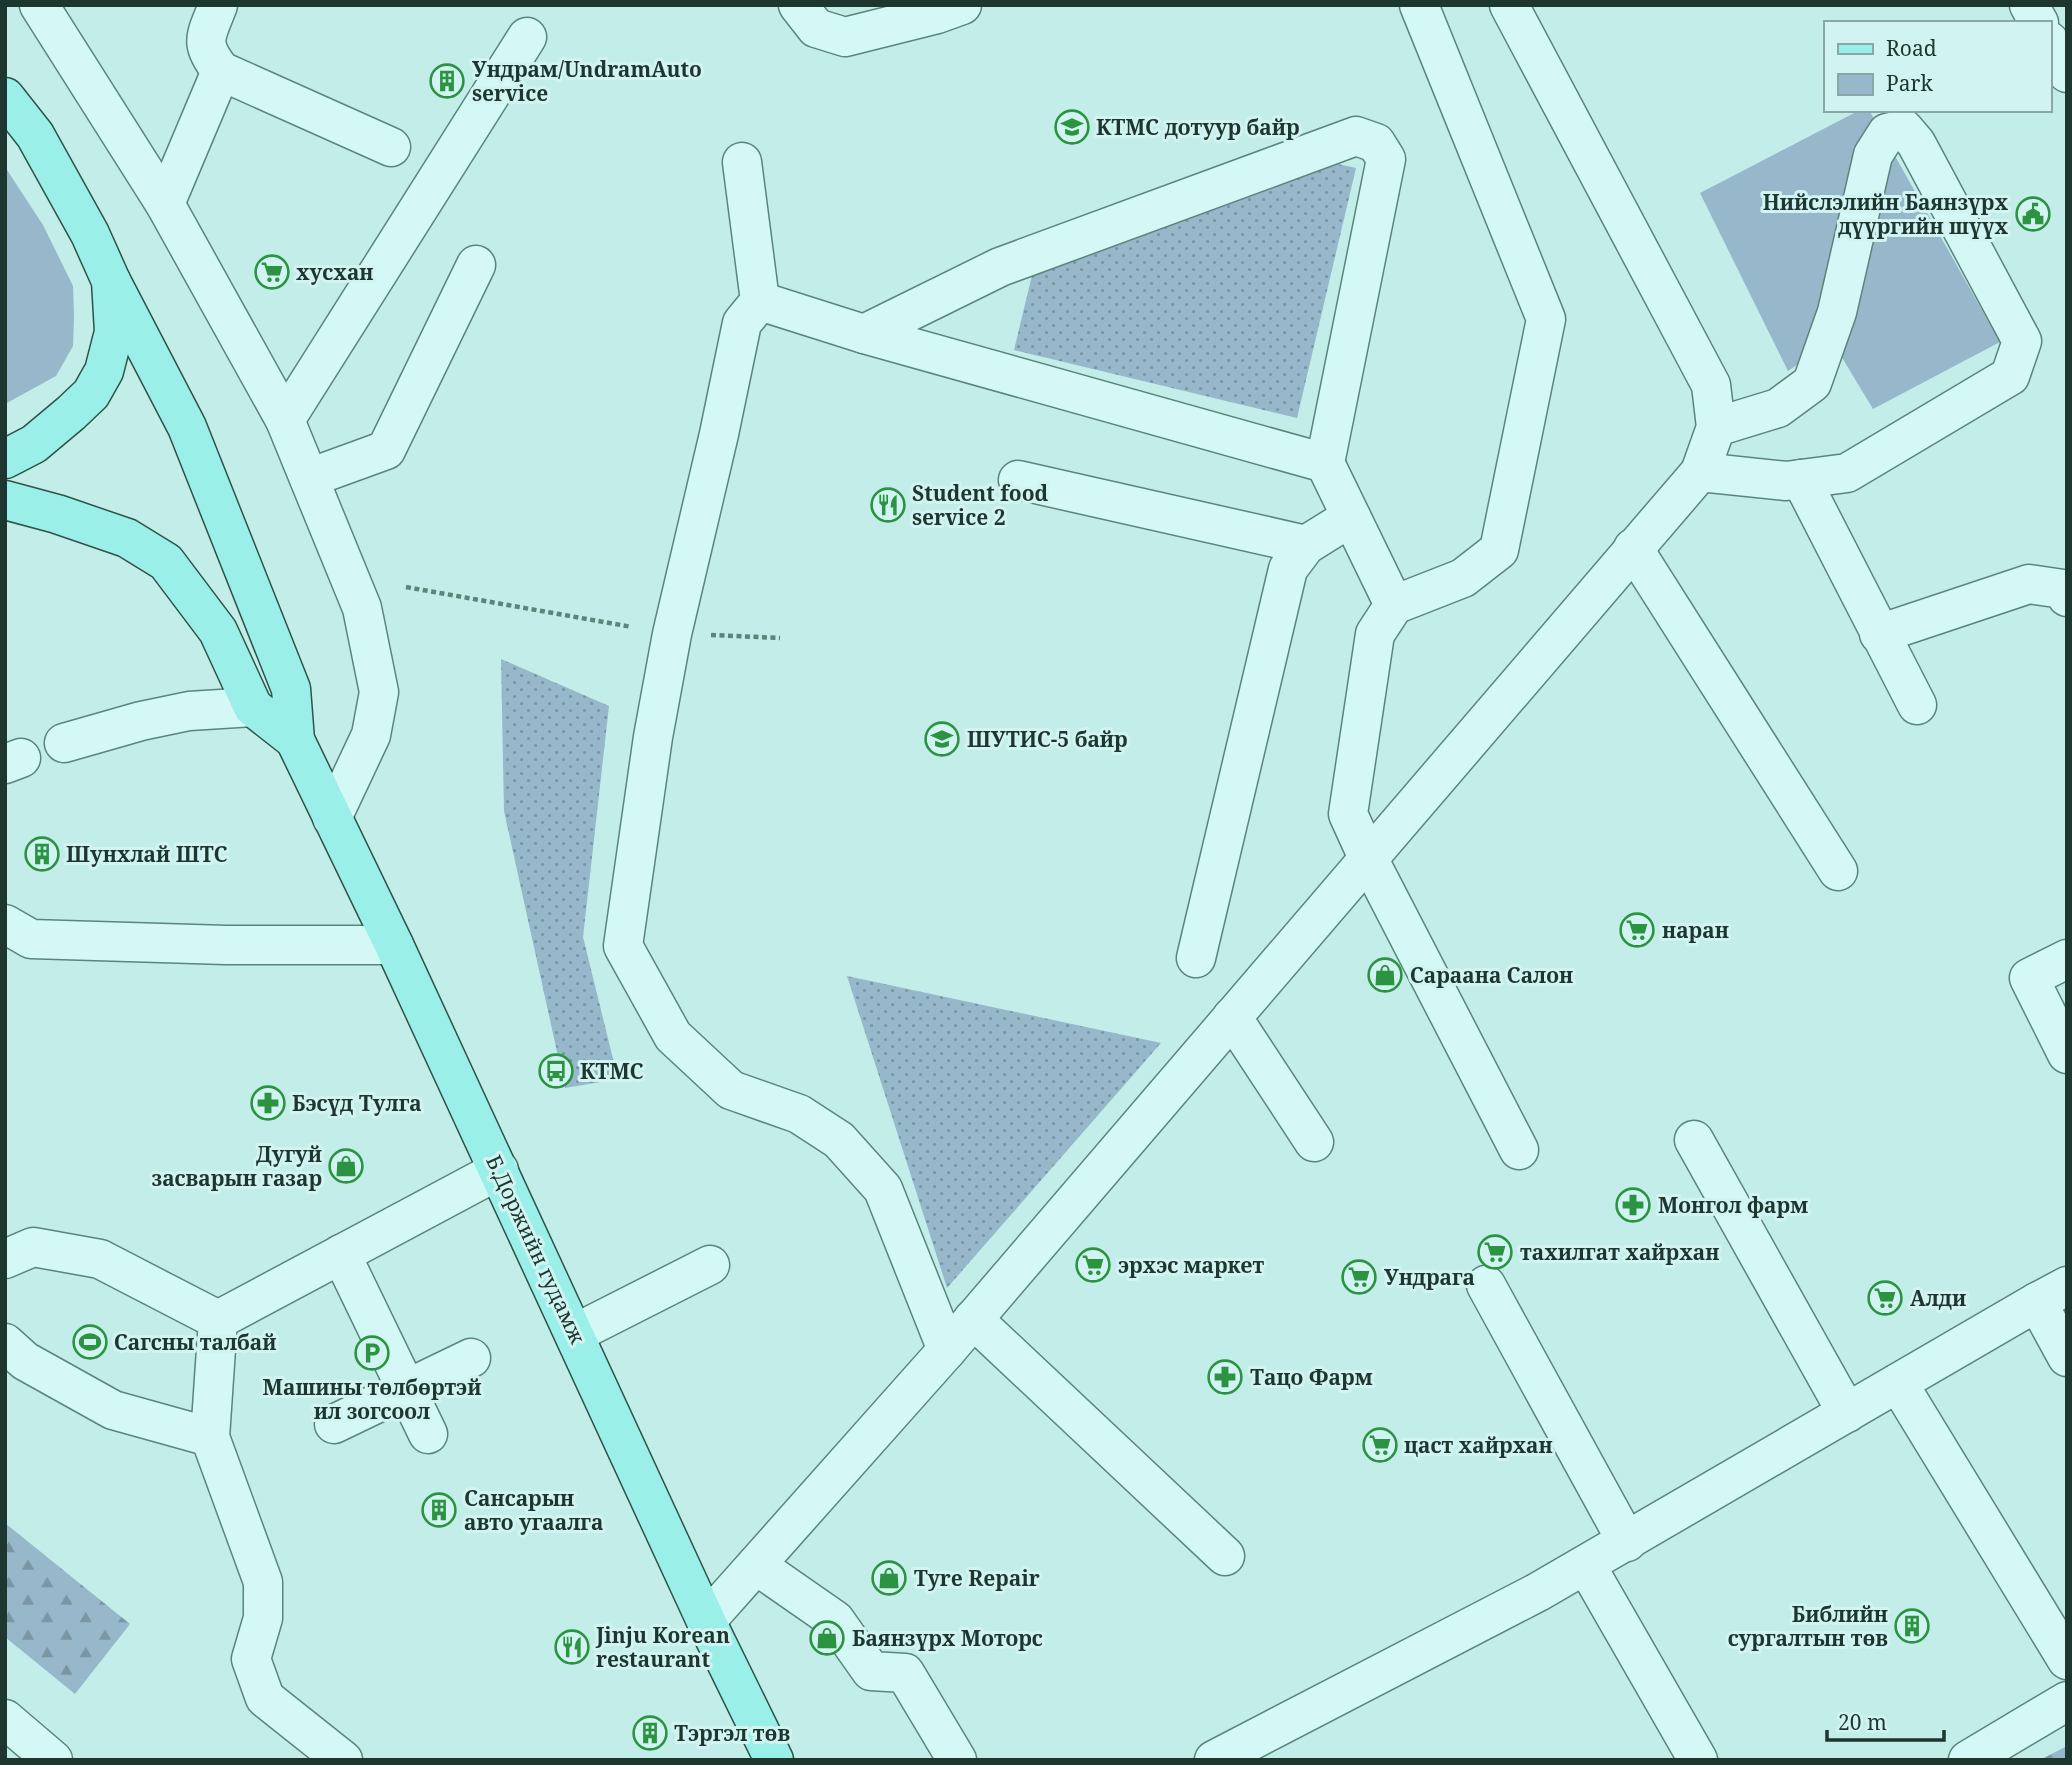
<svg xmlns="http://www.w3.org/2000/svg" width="2072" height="1765" viewBox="0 0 2072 1765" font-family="'Noto Serif',serif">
<defs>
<pattern id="grass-dots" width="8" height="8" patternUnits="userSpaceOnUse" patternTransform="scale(1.75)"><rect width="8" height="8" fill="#96b8ca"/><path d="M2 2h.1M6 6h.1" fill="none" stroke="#7a96a4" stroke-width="1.8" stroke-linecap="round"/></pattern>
<pattern id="forest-firs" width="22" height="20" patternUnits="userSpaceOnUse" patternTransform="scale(1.75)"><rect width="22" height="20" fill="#96b8ca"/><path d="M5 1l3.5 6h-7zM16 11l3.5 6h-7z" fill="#7a96a4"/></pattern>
</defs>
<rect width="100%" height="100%" fill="#c2ede9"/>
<g fill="url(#grass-dots)">
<polygon points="1325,161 1356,168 1297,418 1014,350 1034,267"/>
<polygon points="501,659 609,706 583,937 618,1079 565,1088 504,811"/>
<polygon points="847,976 1161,1043 947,1288"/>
</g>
<g fill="url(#forest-firs)">
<polygon points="5,1523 130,1624 75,1694 5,1637"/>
<polygon points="2067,1746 2067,1760 2040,1760"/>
</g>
<g fill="#96b8ca">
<polygon points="1860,110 1869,110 2000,342 1873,409 1832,341 1788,371 1700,193"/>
<polygon points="5,167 43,225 73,286 74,317 73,346 56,376 5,404"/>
</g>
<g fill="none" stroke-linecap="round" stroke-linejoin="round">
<defs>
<g id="minor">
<polyline points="39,5 165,204 285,420 362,608 379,692 371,735 332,818"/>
<path d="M 218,5 C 206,37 198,42 221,71 L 391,147"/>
<polyline points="798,5 816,28 845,37 937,14 962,5"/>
<polyline points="1419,5 1546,319 1499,550 1463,578 1394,605 1375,634 1348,814 1368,858 1519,1150"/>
<polyline points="2029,5 2039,23"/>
<polyline points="2049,41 2067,73"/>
<polyline points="742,162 760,301 742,323 719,434 672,634 653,737 623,946 673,1036 731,1090 799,1114 839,1140 883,1189 947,1350"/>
<polyline points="165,204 221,71"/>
<polyline points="760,301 864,334 1000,267 1356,136 1376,143 1386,159 1325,463"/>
<polyline points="864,334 1325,463 1394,605"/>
<polyline points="285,420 527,37"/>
<polyline points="1700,472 1786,481 1847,473 2010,376 2022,341 1916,143 1904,129 1887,133 1873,155 1837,312 1812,383 1778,408 1716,427"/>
<polyline points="309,478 386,450 476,265"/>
<polyline points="1801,479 1917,705"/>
<polyline points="1018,480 1306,545"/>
<polyline points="1633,548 1838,871"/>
<polyline points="1879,634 2029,584 2063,589 2067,597"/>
<polyline points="64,743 141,721 189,711 253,707"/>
<polyline points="5,764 21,758"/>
<polyline points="5,924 31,939 226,945 394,945"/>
<polyline points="1196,958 1288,569 1306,545 1351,517"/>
<polyline points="2067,959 2029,978 2067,1054"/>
<polyline points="1232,1017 1314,1142"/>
<polyline points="1694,1140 1847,1413"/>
<polyline points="341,1254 428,1434"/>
<polyline points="5,1259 33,1247 100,1259 218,1320"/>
<polyline points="1486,1285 1627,1542"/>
<polyline points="2037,1302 2067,1357"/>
<polyline points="973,1319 1225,1556"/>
<polyline points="574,1334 710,1265"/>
<polyline points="5,1343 25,1361 113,1410 210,1437"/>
<polyline points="1898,1383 2067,1660"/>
<polyline points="334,1424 471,1358"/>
<polyline points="756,1565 835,1620 871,1671 905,1673 957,1760"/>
<polyline points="1586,1565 1698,1760"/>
<polyline points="706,1621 947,1350 1700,472 1716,427 1711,385 1509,5"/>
<polyline points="5,1719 53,1760"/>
<polyline points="343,1760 265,1698 251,1659 263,1618 263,1582 210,1437 218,1320 499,1170"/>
<polyline points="1214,1760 1538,1592 2037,1302 2067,1286"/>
<polyline points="1968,1760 2067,1701"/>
</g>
<g id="major">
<polyline points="5,97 35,135 90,234 111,281 114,332 104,371 91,394 71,413 34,444 5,459"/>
<polyline points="111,281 187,427 291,689 295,740 394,945 706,1621 774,1760"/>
<polyline points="5,500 57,514 127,538 166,562 218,631 253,707 295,740"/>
</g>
</defs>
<use href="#minor" stroke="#59867b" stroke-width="41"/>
<use href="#major" stroke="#2e5348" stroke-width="41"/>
<g stroke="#59867b" stroke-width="4.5" stroke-dasharray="5 3.5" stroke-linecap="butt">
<polyline points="406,587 632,627"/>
<polyline points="711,635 780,638"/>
</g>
<use href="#minor" stroke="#d4f8f5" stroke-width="38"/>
<use href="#major" stroke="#9aefe8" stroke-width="38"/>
</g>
<defs>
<symbol id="building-ring" viewBox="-11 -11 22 22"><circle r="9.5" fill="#d1f4f2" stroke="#2b9341" stroke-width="1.5"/><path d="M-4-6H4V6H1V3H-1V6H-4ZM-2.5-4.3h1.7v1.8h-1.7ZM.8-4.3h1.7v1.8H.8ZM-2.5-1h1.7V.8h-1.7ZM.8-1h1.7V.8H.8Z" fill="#2b9341"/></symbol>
<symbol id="university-ring" viewBox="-11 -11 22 22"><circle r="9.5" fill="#d1f4f2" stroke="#2b9341" stroke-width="1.5"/><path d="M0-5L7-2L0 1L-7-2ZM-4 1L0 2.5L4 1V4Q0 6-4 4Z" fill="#2b9341"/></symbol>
<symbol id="civic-ring" viewBox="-11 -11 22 22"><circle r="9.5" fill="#d1f4f2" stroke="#2b9341" stroke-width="1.5"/><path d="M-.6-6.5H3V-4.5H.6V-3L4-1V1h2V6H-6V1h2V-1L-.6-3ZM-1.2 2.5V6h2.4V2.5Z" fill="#2b9341"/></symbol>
<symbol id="supermarket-ring" viewBox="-11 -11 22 22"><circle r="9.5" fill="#d1f4f2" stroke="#2b9341" stroke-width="1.5"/><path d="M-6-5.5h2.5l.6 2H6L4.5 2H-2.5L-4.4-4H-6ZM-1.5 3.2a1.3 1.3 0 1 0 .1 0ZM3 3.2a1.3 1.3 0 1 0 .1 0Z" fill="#2b9341"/></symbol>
<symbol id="restaurant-ring" viewBox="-11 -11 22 22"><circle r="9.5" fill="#d1f4f2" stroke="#2b9341" stroke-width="1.5"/><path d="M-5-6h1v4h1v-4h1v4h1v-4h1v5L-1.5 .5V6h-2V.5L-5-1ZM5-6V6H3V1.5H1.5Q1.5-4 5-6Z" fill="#2b9341"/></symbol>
<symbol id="shop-ring" viewBox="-11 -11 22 22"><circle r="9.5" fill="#d1f4f2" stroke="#2b9341" stroke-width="1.5"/><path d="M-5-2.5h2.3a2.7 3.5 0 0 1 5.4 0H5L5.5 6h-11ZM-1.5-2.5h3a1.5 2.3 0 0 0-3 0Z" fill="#2b9341"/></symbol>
<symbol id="bus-ring" viewBox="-11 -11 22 22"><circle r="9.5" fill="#d1f4f2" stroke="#2b9341" stroke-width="1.5"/><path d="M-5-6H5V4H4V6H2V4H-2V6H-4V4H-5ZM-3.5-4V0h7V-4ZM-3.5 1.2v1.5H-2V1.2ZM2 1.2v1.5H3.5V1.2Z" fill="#2b9341"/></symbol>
<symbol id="pharmacy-ring" viewBox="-11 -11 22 22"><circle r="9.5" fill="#d1f4f2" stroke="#2b9341" stroke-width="1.5"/><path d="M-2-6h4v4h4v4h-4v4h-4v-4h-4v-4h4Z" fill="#2b9341"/></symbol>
<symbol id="stadium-ring" viewBox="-11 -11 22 22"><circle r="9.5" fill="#d1f4f2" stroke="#2b9341" stroke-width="1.5"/><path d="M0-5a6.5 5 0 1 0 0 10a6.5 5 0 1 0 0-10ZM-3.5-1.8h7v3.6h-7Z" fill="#2b9341"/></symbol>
<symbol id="parking-ring" viewBox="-11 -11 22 22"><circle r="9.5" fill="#d1f4f2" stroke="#2b9341" stroke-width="1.5"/><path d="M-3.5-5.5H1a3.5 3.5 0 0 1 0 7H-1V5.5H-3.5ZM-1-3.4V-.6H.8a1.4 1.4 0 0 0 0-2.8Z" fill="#2b9341"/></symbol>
</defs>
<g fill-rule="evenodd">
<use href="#building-ring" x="428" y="62" width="38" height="38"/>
<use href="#university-ring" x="1053" y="108" width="38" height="38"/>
<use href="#civic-ring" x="2014" y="195" width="38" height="38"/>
<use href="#supermarket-ring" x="253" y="253" width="38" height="38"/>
<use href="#restaurant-ring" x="869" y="486" width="38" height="38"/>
<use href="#university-ring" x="923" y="720" width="38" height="38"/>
<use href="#building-ring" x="23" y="835" width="38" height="38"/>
<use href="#supermarket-ring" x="1618" y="911" width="38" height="38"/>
<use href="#shop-ring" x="1366" y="956" width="38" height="38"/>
<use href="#bus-ring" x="537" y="1052" width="38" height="38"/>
<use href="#pharmacy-ring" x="249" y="1084" width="38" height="38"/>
<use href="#shop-ring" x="327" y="1147" width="38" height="38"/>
<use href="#pharmacy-ring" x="1614" y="1186" width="38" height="38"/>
<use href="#supermarket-ring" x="1476" y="1233" width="38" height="38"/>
<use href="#supermarket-ring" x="1074" y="1246" width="38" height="38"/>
<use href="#supermarket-ring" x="1340" y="1258" width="38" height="38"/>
<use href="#supermarket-ring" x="1866" y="1279" width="38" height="38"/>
<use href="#stadium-ring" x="71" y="1323" width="38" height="38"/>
<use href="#parking-ring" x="353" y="1334" width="38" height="38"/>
<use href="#pharmacy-ring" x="1206" y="1358" width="38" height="38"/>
<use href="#supermarket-ring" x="1361" y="1426" width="38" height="38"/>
<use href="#building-ring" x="420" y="1491" width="38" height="38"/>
<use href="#shop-ring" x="870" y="1559" width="38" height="38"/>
<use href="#building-ring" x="1893" y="1607" width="38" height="38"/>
<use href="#shop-ring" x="808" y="1619" width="38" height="38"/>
<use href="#restaurant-ring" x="553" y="1628" width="38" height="38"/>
<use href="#building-ring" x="631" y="1714" width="38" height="38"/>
</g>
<g text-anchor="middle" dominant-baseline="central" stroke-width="6" stroke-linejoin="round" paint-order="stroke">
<g font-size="21" font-weight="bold" fill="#1d362f" stroke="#d1f4f2" text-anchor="start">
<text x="472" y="69">Ундрам/UndramAuto<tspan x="472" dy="24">service</tspan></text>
<text x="1096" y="127">KTMC дотуур байр</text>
<text x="2008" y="202" text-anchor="end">Нийслэлийн Баянзүрх<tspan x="2008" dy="24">дүүргийн шүүх</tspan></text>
<text x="296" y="272">хусхан</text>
<text x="912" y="493">Student food<tspan x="912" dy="24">service 2</tspan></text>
<text x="967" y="739">ШУТИС-5 байр</text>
<text x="66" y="854">Шунхлай ШТС</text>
<text x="1662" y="930">наран</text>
<text x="1410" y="975">Сараана Салон</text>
<text x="580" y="1071">КТМС</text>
<text x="292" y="1103">Бэсүд Тулга</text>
<text x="322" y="1154" text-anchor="end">Дугуй<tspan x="322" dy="24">засварын газар</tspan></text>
<text x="1658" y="1205">Монгол фарм</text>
<text x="1520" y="1252">тахилгат хайрхан</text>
<text x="1118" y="1265">эрхэс маркет</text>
<text x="1384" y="1277">Ундрага</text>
<text x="1910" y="1298">Алди</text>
<text x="114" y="1342">Сагсны талбай</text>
<text x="1250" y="1377">Тацо Фарм</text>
<text x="372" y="1387" text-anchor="middle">Машины төлбөртэй<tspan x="372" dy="24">ил зогсоол</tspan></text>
<text x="1404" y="1445">цаст хайрхан</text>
<text x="464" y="1498">Cансарын<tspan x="464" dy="24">авто угаалга</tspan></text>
<text x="914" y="1578">Tyre Repair</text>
<text x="1888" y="1614" text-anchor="end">Библийн<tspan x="1888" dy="24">сургалтын төв</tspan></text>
<text x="596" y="1635">Jinju Korean<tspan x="596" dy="24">restaurant</tspan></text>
<text x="852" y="1638">Баянзүрх Моторс</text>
<text x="674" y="1733">Тэргэл төв</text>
</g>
<g font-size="21" fill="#1d362f" stroke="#d1f4f2">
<text transform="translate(536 1249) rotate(65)">Б.Доржийн гудамж</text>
</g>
</g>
<rect width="2072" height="1765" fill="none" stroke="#1d362f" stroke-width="14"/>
<rect x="1824" y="21" width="228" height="91" fill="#d1f4f2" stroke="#89a8a4" stroke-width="2"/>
<rect x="1838" y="44" width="35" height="10" fill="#9aefe8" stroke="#89a8a4" stroke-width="2"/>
<text x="1886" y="56" font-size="21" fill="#1d362f">Road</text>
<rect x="1838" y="74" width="35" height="21" fill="#96b8ca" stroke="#89a8a4" stroke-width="2"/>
<text x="1886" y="91" font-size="21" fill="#1d362f">Park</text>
<path d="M1827 1730v10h117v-10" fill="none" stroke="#1d362f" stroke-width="3.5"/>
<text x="1838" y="1730" font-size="21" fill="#1d362f" stroke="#d1f4f2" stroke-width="5" paint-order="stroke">20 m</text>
</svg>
